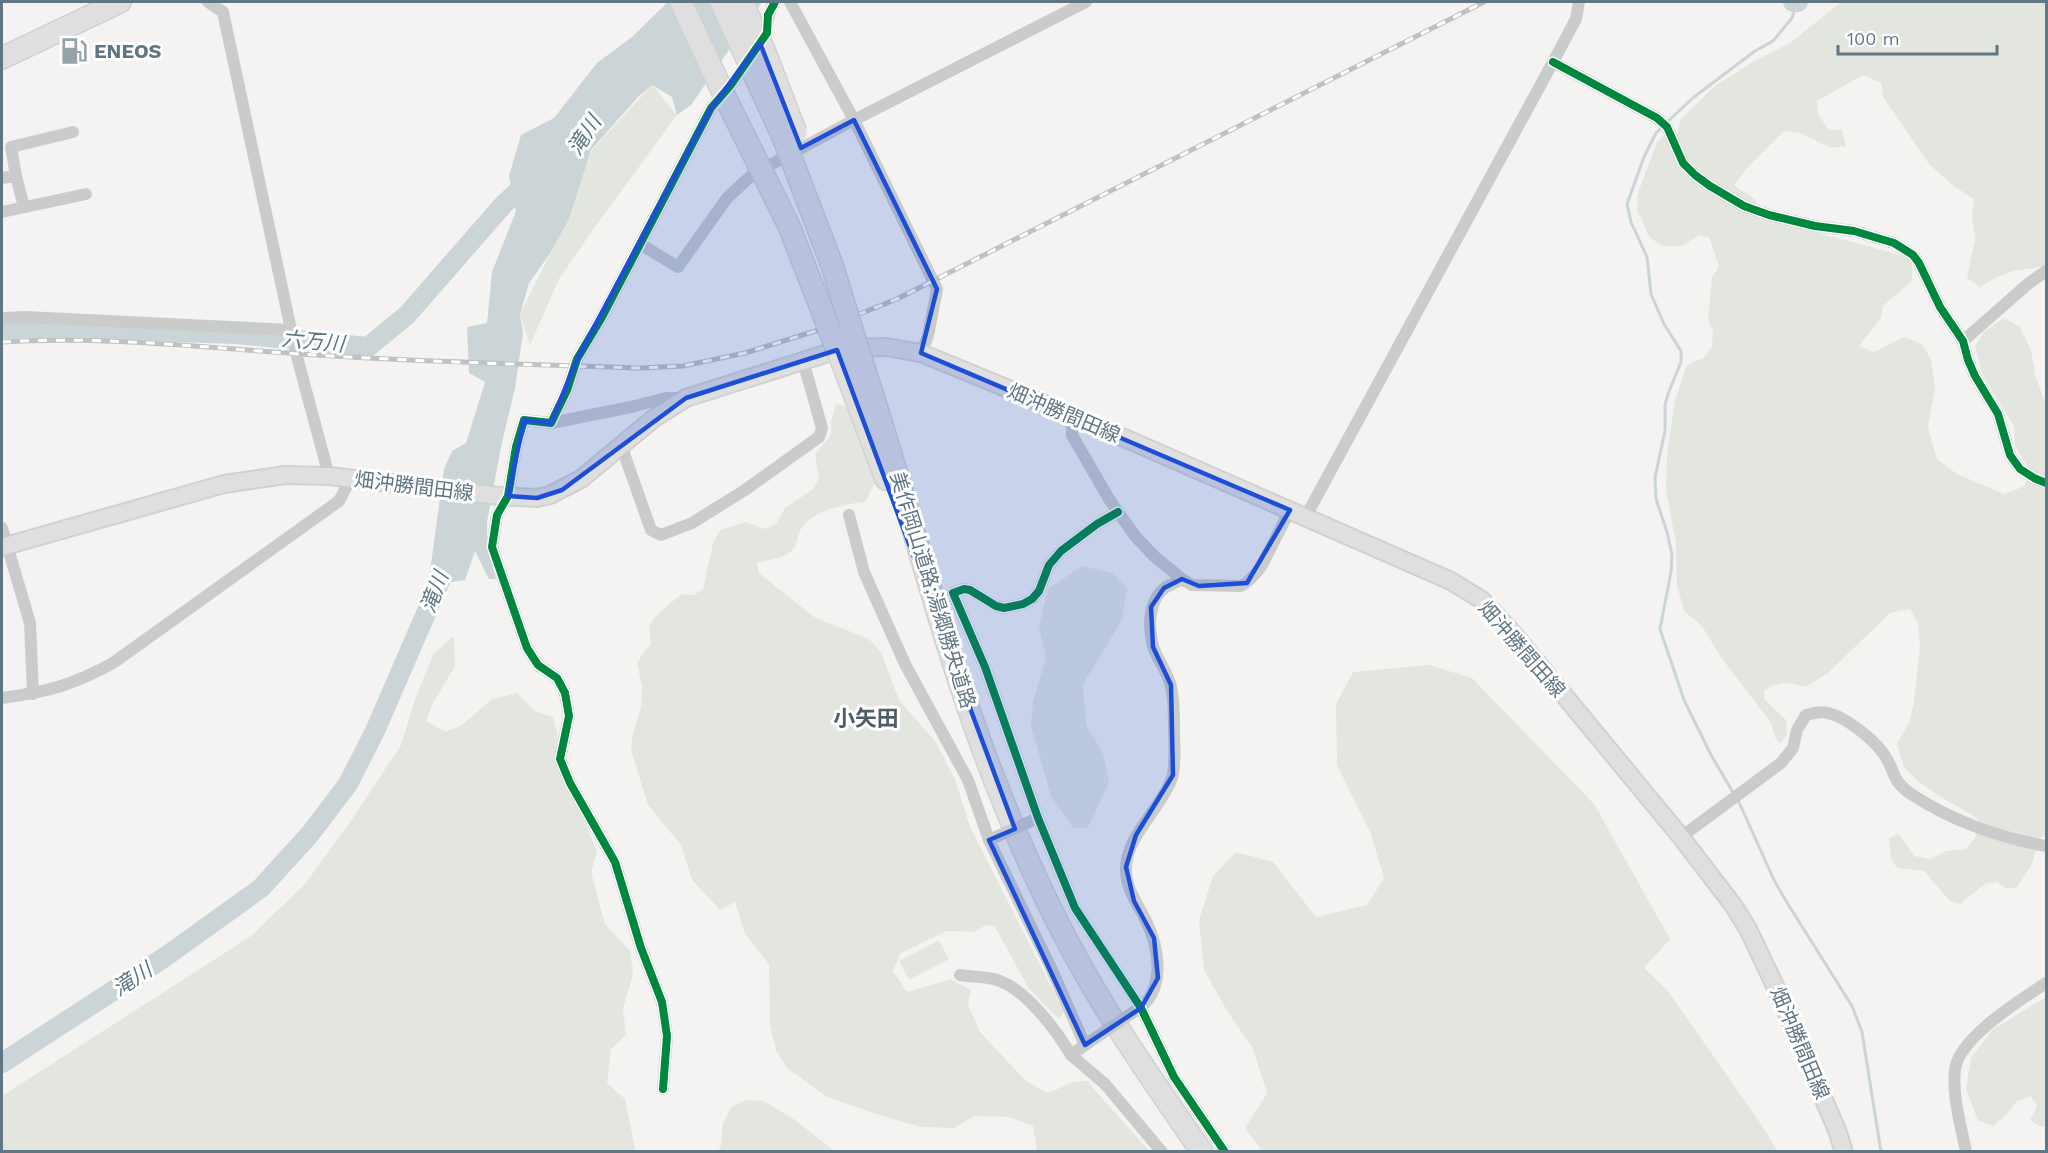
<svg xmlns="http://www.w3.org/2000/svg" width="2048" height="1153" viewBox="0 0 2048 1153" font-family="'Work Sans','Noto Sans JP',sans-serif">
<rect width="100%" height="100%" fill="#f4f3f1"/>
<g fill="#e3e6df">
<path d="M 1841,2 L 2046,2 L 2046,266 L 2014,271 L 1997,277 L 1980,287 L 1967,278 L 1975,239 L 1972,214 L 1974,199 L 1955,187 L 1929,164 L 1883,97 L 1881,83 L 1863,75 L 1817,101 L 1818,114 L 1829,130 L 1842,130 L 1846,146 L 1831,148 L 1800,133 L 1784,131 L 1748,167 L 1734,185 L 1756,200 L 1762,218 L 1912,258 L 1912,281 L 1883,306 L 1881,318 L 1859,346 L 1874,352 L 1904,337 L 1922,344 L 1931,359 L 1935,388 L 1928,427 L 1937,459 L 1957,474 L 2004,494 L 2025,486 L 2029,469 L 2015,446 L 2014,426 L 1982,374 L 1975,346 L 1984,332 L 2004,318 L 2020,327 L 2031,350 L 2036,378 L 2046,404 L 2046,834 L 2040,838 L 2031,866 L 2017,887 L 2007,889 L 1997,882 L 1986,883 L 1960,904 L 1949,900 L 1924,871 L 1897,868 L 1891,859 L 1889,838 L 1899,834 L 1914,856 L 1931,859 L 1946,851 L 1966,849 L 1975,838 L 1979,820 C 1956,803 1925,792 1906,769 C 1901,763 1900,751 1897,743 L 1910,721 L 1914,701 L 1920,647 L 1918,623 L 1910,609 L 1890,613 L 1829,672 L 1806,687 C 1788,683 1779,680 1764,691 L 1764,699 L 1786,720 L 1787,734 L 1780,744 L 1775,737 L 1771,723 L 1720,656 L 1702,626 L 1684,611 L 1677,585 L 1676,544 L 1666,490 L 1667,454 L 1675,401 L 1686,367 L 1693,362 L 1704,358 L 1712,346 L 1713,332 L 1708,318 L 1712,278 L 1719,266 L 1709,237 L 1699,235 L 1682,246 L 1663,246 L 1650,238 L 1637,210 L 1638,193 L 1657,142 L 1663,136 L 1669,139 L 1677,133 L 1681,119 L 1715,86 L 1756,60 L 1790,43 Z"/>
<polygon points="652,85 677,115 592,231 559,279 530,345 520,314 554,246 592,150"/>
<path d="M 836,404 L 846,406 L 875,483 L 865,502 C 845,504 807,511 799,533 C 796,541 797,547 789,553 C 781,559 767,560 757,563 L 759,573 L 814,617 L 869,639 L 881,652 L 899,700 L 935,741 L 955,779 L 970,827 L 1064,1012 L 1059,1019 L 1029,989 L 995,927 L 986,925 L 974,932 L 947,931 L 901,953 L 893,971 L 907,992 L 951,979 L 971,990 L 968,1005 L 980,1032 L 1026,1081 L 1048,1093 L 1073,1082 L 1087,1081 L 1149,1151 L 1037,1151 L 1033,1126 L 1009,1117 L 974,1116 L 954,1128 L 921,1127 L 879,1115 L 827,1097 L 787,1068 L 776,1050 L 770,1024 L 769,964 L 745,934 L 735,902 L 720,910 L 692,880 L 681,845 L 648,805 L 631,750 L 633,733 L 641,708 L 642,687 L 637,662 L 651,643 L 649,627 L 654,618 L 681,594 L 694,595 L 703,589 L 713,543 L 720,530 L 745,522 L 766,529 L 776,524 L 785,508 L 812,490 L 819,478 L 815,454 L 831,435 L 831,421 Z"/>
<polygon points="1082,566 1112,573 1127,588 1122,620 1083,684 1086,725 1103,753 1109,782 1088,827 1074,829 1052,799 1031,725 1033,702 1046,658 1039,627 1048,589"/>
<polygon points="454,636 455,666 432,705 426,721 446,732 462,725 492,699 517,693 535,711 553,717 558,738 556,765 584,819 597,852 591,872 605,924 630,951 633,974 623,1009 626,1035 611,1049 607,1083 625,1099 635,1149 634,1151 2,1152 2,1096 251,936 305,884 350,822 401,745 416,696 434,653"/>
<polygon points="1429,665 1472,678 1594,804 1670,939 1644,968 1668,991 1765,1130 1777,1151 1262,1151 1245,1128 1267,1093 1253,1049 1226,1009 1204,970 1199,920 1213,876 1236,852 1273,862 1316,917 1367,905 1384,878 1371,834 1337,765 1336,704 1353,672"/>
<polygon points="939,940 949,959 909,980 899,961"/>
<polygon points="2046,997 2046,1126 2039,1126 2030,1120 2037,1106 2031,1096 2016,1102 2006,1115 1993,1126 1978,1121 1966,1089 1971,1058 1992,1030"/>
<polygon points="746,1100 764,1101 795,1120 834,1151 718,1151 721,1145 723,1123 731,1107"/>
</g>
<polygon fill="#cbd4d7" points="668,2 762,2 691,105 677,115 672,97 652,85 638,97 591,150 569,219 549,255 529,283 520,314 523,333 515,388 501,447 487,522 487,549 496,579 489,579 475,551 465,580 428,586 444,469 452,451 466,443 485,382 469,373 467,327 487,323 492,272 516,211 509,176 521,135 554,118 597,63 632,37"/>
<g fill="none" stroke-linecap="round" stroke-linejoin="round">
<g stroke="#cbd4d7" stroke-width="3">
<polyline points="1666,123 1694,97 1755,51 1773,41 1792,18 1797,2"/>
<polyline points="1661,128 1656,133 1644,157 1627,204 1631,222 1647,257 1651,294 1664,324 1681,351 1681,362 1668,394 1665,405 1665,431 1655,477 1656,499 1667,532 1672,555 1671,572 1660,629 1684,700 1711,755 1734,794"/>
<polyline points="1738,800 1774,880 1786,901 1852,1006 1862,1032 1881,1152"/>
</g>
<g stroke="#cbd4d7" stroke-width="20">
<polyline points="1793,2 1798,2"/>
<polyline points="2,329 49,328 237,334 368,347 407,315 503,205 528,182 533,182"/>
<polyline points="2,1063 165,957 261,888 310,834 348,784 375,731 440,581 447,559"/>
</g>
<defs>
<polyline id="secondary" points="2,547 224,484 285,475 329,476 500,496 537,498 550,495 581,479 653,419 686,398 828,353 853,348 886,347 921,353 1072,415 1451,581 1482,600 1511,631 1681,837 1733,905 1748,929 1776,988 1837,1130 1844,1152"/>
<g id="highway">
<polyline points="2,58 120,2"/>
<path d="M 863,365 C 911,510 945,660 1003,801 C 1032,874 1067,946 1108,1012 C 1138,1060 1170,1106 1202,1152"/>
<polyline points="847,375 886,479"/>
</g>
</defs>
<use href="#secondary" stroke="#d0d1d1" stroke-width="20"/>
<use href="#highway" stroke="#d0d1d1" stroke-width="24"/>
<g stroke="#cacccc" stroke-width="12">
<polyline points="208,2 223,12 296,353 329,476"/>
<polyline points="790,2 854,120 937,289 928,336 921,353"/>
<path d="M 760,43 C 770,28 765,16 775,2"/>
<polyline points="1553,62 1657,118 1667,127 1683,163 1695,175 1710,186 1744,206 1769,215 1815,226 1854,231 1894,243 1913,255 1919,263 1940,307 1963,341 1968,360 1975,376 1998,414 2010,455 2020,469 2034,478 2046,483"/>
<polyline points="16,176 24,207"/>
<polyline points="2,178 16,176 11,147 73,132"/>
<polyline points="2,212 86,194"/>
<polyline points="640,244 678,267 727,198 753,174 854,120 1086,2"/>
<polyline points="2,318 26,317 291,330"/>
<polyline points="1963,341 2029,283 2046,271"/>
<path d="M 1072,415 L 1072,435 L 1109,499 L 1135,536 L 1155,557 L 1182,579 L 1192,585 L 1241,586 C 1250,581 1256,574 1262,565 L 1290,510"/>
<polyline points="551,423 631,407 666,398 685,398"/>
<polyline points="621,445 651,530 661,535 692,523 745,490 819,437 822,428 803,361"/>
<polyline points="1118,512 1097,524 1061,551 1049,565 1039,591 1032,599 1023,604 1004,608 996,606 970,590 964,589 953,593 985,667 1038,818 1075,908 1141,1008 1174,1077 1225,1152"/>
<path d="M 849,515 L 864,572 L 905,664 L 968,780 L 989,840 L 1052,970 L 1085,1045 L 1071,1055 C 1056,1030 1026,989 997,980 C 985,976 971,977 960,975"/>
<polyline points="1305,518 1553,62 1576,19 1579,2"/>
<polyline points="2,528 30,623 33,694"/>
<path d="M 2,698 C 47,692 73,685 113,663 L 339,501 L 351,478"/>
<path d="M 1681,837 L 1781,763 L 1793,748 L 1797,730 L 1806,715 C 1813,713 1821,711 1828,713 C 1846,717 1873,739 1883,753 C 1895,768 1890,780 1911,794 C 1950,820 2000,838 2046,846"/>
<path d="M 1136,1011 C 1166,991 1160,949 1146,921 C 1140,908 1132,898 1128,884 C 1116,842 1159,814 1172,778 C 1176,766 1174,742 1174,728 C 1174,714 1174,696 1170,683 C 1166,670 1157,659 1153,646 C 1148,626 1148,600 1166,587 C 1171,584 1177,582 1182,579"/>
<polyline points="1071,1055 1105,1084 1162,1152"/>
<polyline points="663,1089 667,1036 662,1002 641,948 615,862 570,783 560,759 569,716 565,693 557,678 538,665 527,648 492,547 497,515 508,496 516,447 524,420 551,423 567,390 577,359 602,317 711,108 730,86 750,58"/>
<path d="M 1966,1152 C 1961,1125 1952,1097 1955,1070 C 1958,1038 2022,999 2046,983"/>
</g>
<use href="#secondary" stroke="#dfdfe0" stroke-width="16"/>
<use href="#highway" stroke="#dfdfe0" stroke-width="21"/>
<defs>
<path id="rail" d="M 2,342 C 111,335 223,350 332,356 C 435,362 538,365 640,368 L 683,366 L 745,353 L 822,329 L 897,299 L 1484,2"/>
</defs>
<use href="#rail" stroke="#bfc2c2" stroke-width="5"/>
<use href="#rail" stroke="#fff" stroke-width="3" stroke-dasharray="9" stroke-linecap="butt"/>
<defs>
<g id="highway-bridge">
<polyline points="681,2 725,97 789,226 847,375"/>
<polyline points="721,2 783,137 832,265 863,365"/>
<polyline points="742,2 764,50 796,133"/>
</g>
</defs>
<use href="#highway-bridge" stroke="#d0d1d1" stroke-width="24" stroke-linecap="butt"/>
<g stroke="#cacccc" stroke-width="12">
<polyline points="989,840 1038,818"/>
<polyline points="1085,1045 1135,1011"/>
</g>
<use href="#highway-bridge" stroke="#dfdfe0" stroke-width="21"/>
<defs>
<g id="cycleway">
<polyline points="1553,62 1657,118 1667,127 1683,163 1695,175 1710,186 1744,206 1769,215 1815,226 1854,231 1894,243 1913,255 1919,263 1940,307 1963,341 1968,360 1975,376 1998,414 2010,455 2020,469 2034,478 2046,483"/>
<polyline points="1118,512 1097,524 1061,551 1049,565 1039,591 1032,599 1023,604 1004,608 996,606 970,590 964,589 953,593 985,667 1038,818 1075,908 1141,1008 1174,1077 1225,1152"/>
<polyline points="663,1089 667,1036 662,1002 641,948 615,862 570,783 560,759 569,716 565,693 557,678 538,665 527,648 492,547 497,515 508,496 516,447 524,420 551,423 567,390 577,359 602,317 711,108 730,86 767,33 768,15 775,2"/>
</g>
</defs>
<use href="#cycleway" stroke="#fff" stroke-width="11"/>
<use href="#cycleway" stroke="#00873e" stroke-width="8"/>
</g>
<path fill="#1d4ed8" fill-opacity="0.2" stroke="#1d4ed8" stroke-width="4.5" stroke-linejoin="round" d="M 760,43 L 801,148 L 854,120 L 937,289 L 921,353 L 1290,510 L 1247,583 L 1199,586 L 1182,579 L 1164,588 L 1151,607 L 1153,647 L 1171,685 L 1173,775 L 1136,835 L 1126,867 L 1134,901 L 1154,938 L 1158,978 L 1141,1008 L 1085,1045 L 989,840 L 1015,829 L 837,350 L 686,398 L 562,490 L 537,498 L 508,496 L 524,420 L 551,423 L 577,359 L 711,108 Z"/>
<defs>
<symbol id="fuel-bare" viewBox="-9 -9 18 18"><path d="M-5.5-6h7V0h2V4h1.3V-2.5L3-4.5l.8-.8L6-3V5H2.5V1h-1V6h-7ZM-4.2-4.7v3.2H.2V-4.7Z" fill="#94a2aa" stroke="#fff" stroke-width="2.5" paint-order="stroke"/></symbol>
</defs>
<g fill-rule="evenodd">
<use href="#fuel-bare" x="55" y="32" width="38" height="38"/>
</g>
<g text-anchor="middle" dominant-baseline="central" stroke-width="6" stroke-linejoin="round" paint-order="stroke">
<g font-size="20" font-weight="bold" fill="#617683" stroke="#fff" text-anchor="start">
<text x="94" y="51">ENEOS</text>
</g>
<g font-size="20" fill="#617683" stroke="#fff">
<text transform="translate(1064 413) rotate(23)">畑沖勝間田線</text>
<text transform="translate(414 486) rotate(7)">畑沖勝間田線</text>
<text transform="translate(933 590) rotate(73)">美作岡山道路;湯郷勝央道路</text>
<text transform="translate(1522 649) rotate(49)">畑沖勝間田線</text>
<text transform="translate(1800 1043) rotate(67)">畑沖勝間田線</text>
</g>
<g font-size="21" font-style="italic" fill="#5c7981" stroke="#fff">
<text transform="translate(584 135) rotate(-57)">滝川</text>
<text transform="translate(313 341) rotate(5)">六万川</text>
<text transform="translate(434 592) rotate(-69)">滝川</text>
<text transform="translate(132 979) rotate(-33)">滝川</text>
</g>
<g font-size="22" font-weight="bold" fill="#505e68" stroke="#fff">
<text x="866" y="718">小矢田</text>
</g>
</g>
<rect width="2048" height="1153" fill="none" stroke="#617683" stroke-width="6"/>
<path d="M1838 45v9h159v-9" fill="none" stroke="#617683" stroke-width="3"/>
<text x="1847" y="45" font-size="18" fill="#617683" stroke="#ffffff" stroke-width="4.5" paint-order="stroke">100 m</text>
</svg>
